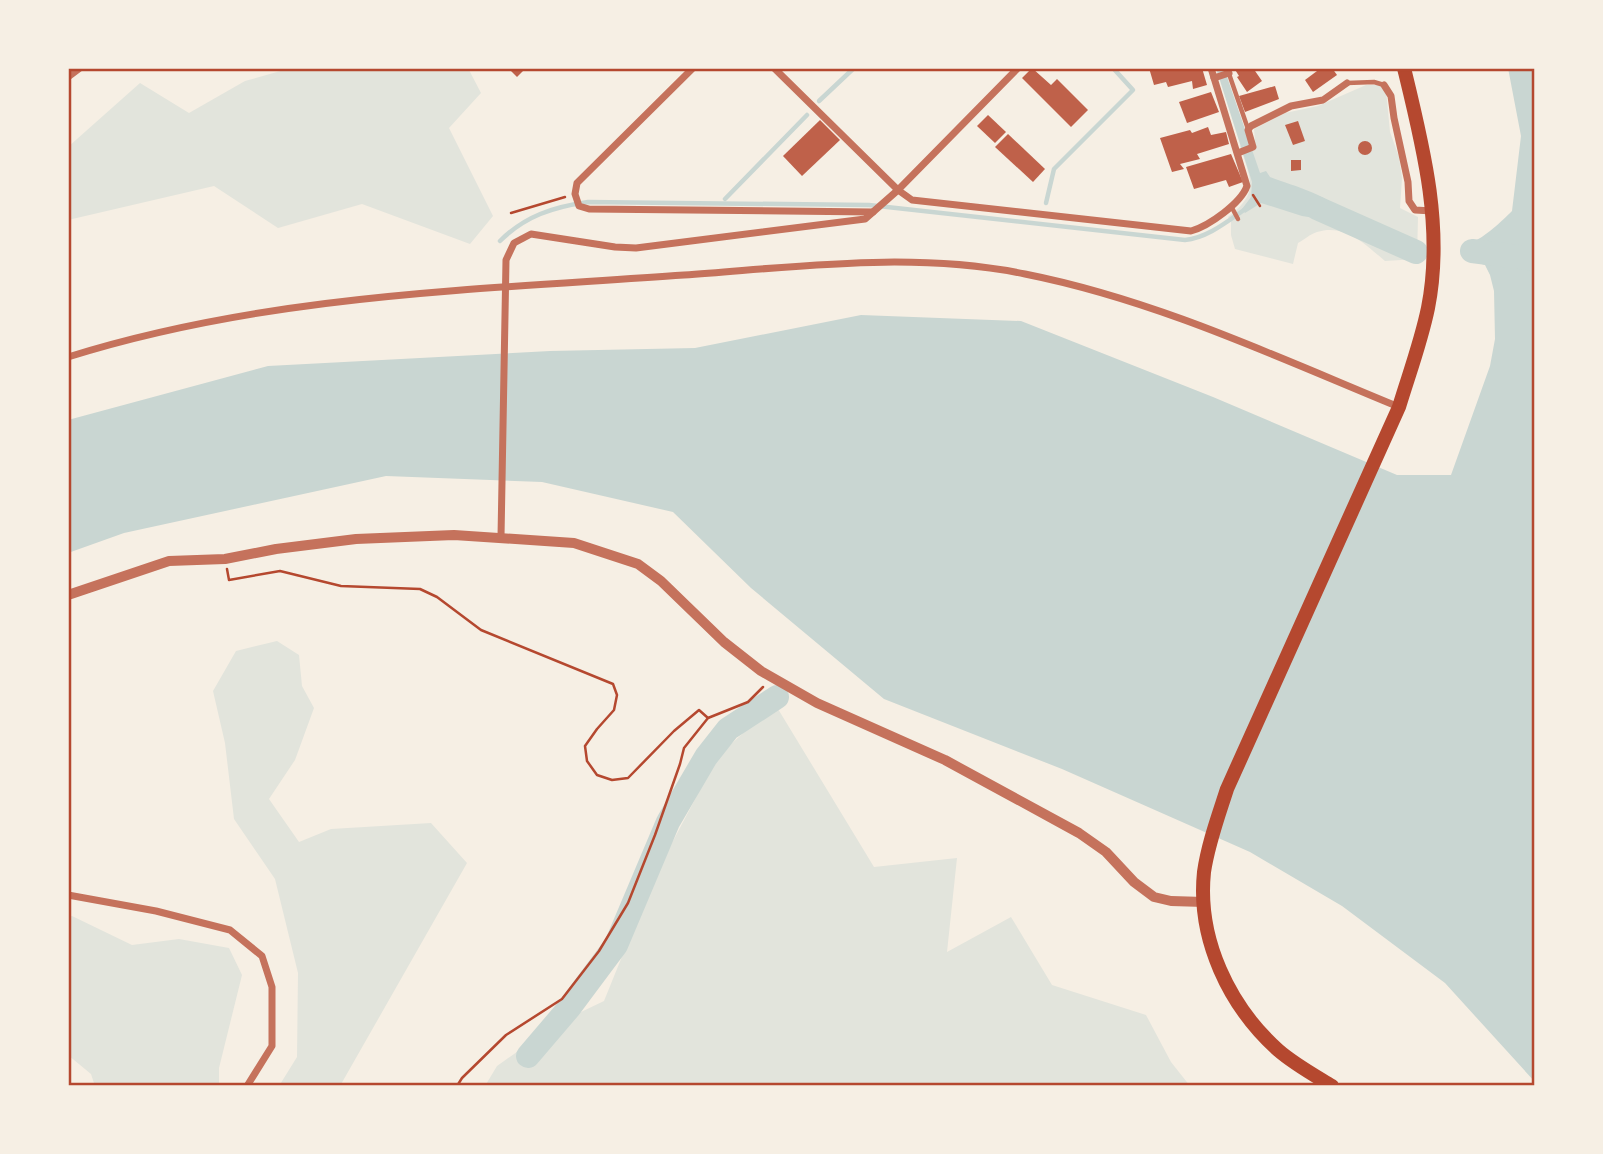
<svg xmlns="http://www.w3.org/2000/svg" width="1603" height="1154" viewBox="0 0 1603 1154" font-family="Rubik,sans-serif">
<rect width="100%" height="100%" fill="#f6efe4"/>
<g fill="#e2e4dc">
<polygon points="291,68 468,68 481,93 449,128 493,216 470,244 362,204 278,228 214,186 68,220 68,147 140,83 189,113 245,81"/>
<path d="M 1366,85 L 1379,85 L 1386,90 L 1390,132 L 1399,157 L 1402,178 L 1400,208 L 1418,217 L 1417,259 L 1385,261 C 1366,245 1345,223 1317,232 C 1310,234 1304,240 1298,243 L 1293,264 L 1235,249 L 1231,235 L 1231,222 L 1228,217 C 1260,192 1251,181 1240,146 L 1255,140 L 1254,129 L 1285,113 L 1318,106 Z"/>
<polygon points="277,641 299,655 302,686 314,708 295,760 269,799 299,842 331,829 431,823 467,863 340,1086 279,1086 297,1057 298,973 275,879 234,819 225,743 213,691 236,651"/>
<polygon points="775,704 874,867 957,858 947,952 1011,917 1052,985 1146,1015 1171,1062 1190,1086 485,1086 497,1066 558,1023 604,1001 655,875 718,756"/>
<polygon points="72,916 132,945 179,939 229,948 242,975 219,1068 219,1086 95,1086 91,1074 68,1055 68,917"/>
</g>
<g fill="#c9d6d2">
<path d="M 1216,68 L 1224,68 L 1260,173 L 1266,171 L 1270,177 C 1293,186 1336,196 1347,219 L 1346,223 L 1302,216 L 1261,203 L 1245,213 L 1242,209 L 1251,197 L 1252,182 Z"/>
<path d="M 1508,68 L 1535,68 L 1535,1082 L 1445,983 L 1342,906 L 1250,852 L 1062,769 L 884,699 L 751,588 L 673,512 L 542,482 L 386,476 L 124,533 L 68,553 L 68,420 L 268,366 L 550,351 L 695,348 L 861,315 L 1021,321 L 1213,397 L 1397,475 L 1451,475 L 1490,366 L 1495,339 L 1494,291 L 1490,275 L 1485,265 L 1472,261 L 1472,242 C 1484,238 1502,221 1512,211 L 1521,136 Z"/>
</g>
<g fill="none" stroke-linecap="round" stroke-linejoin="round">
<g stroke="#c9d6d2" stroke-width="4.5">
<polyline points="819,101 854,68"/>
<polyline points="725,199 807,115"/>
<polyline points="1046,203 1054,169 1133,90 1113,68"/>
<path d="M 500,241 C 525,216 553,207 588,202 L 869,205 L 1185,240 C 1208,238 1229,220 1247,208"/>
</g>
<g stroke="#c9d6d2" stroke-width="24">
<polyline points="1317,208 1416,252"/>
<polyline points="1472,251 1535,259"/>
<polyline points="528,1056 569,1008 616,945 668,822 706,757 728,729 777,697"/>
</g>
</g>
<g fill="#bf614a">
<polygon points="508,68 526,68 517,77"/>
<polygon points="1032,68 1051,85 1057,79 1088,110 1071,127 1022,78"/>
<polygon points="1149,68 1202,68 1207,85 1193,89 1192,81 1168,87 1166,82 1154,85"/>
<polygon points="1234,68 1253,68 1262,81 1247,92 1237,77 1239,76"/>
<polygon points="1321,68 1332,68 1337,75 1313,92 1305,80"/>
<polygon points="1275,86 1279,99 1245,112 1239,96"/>
<polygon points="1211,92 1219,112 1187,123 1179,102"/>
<polygon points="988,115 1006,132 995,143 977,126"/>
<polygon points="820,120 840,140 802,176 783,156"/>
<polygon points="1298,121 1305,141 1293,145 1285,125"/>
<polygon points="1208,127 1211,135 1226,132 1229,144 1197,154 1200,159 1180,164 1184,169 1172,172 1160,138 1190,130 1192,133"/>
<polygon points="1008,134 1045,169 1033,182 995,147"/>
<circle cx="1365" cy="148" r="7"/>
<polygon points="1231,154 1243,182 1229,187 1226,180 1194,189 1186,167"/>
<polygon points="1291,160 1301,160 1301,170 1291,171"/>
</g>
<g fill="none" stroke-linecap="round" stroke-linejoin="round">
<g stroke="#b5482f" stroke-width="2.5">
<polyline points="1253,195 1260,206"/>
<polyline points="511,213 565,197"/>
<polyline points="227,569 229,580 280,571 341,586 420,589 437,597 481,630 613,684 617,695 614,710 597,729 585,746 587,761 597,775 612,780 628,778 674,731 699,710 708,718"/>
<polyline points="457,1086 462,1078 506,1035 562,999 599,951 628,903 655,835 680,764 684,748 708,718 748,702 763,687"/>
</g>
<g stroke="#c5725c" stroke-width="4.5">
<polyline points="1227,68 1248,129"/>
<polyline points="1347,83 1374,82 1384,85"/>
<polyline points="1231,206 1238,219"/>
</g>
<g stroke="#c5725c" stroke-width="7">
<polyline points="693,68 577,183 575,194 579,206 589,209 873,212"/>
<path d="M 774,68 L 898,190 L 912,200 L 1191,231 C 1209,226 1241,203 1247,186 L 1211,68"/>
<polyline points="68,77 80,68"/>
<polyline points="1214,78 1229,73"/>
<polyline points="1384,85 1391,96 1394,118 1408,182 1409,201 1415,210 1432,211"/>
<polyline points="1238,153 1253,147 1248,130 1251,126 1291,106 1323,100 1347,83"/>
<path d="M 68,357 C 269,294 476,290 684,275 C 798,267 913,251 1025,274 C 1156,300 1277,357 1399,407"/>
<polyline points="501,537 506,260 514,243 531,234 615,247 636,248 865,219 898,190 1018,68"/>
<polyline points="68,895 156,911 230,930 262,956 272,987 272,1046 247,1086"/>
</g>
<polyline stroke="#c5725c" stroke-width="10" points="68,595 169,561 225,559 276,549 356,539 454,535 574,543 638,564 661,581 724,642 761,671 817,703 945,760 1079,833 1106,852 1134,882 1154,897 1171,901 1204,902"/>
<path stroke="#b5482f" stroke-width="14" d="M 1332,1086 C 1314,1075 1294,1064 1278,1050 C 1229,1006 1197,939 1204,872 C 1208,844 1218,817 1227,789 L 1399,407 C 1409,374 1421,342 1428,308 C 1444,228 1423,146 1404,68"/>
</g>
<rect width="1603" height="1154" fill="none" stroke="#f6efe4" stroke-width="140"/>
<rect x="70" y="70" width="1463" height="1014" fill="none" stroke="#b5482f" stroke-width="2.5"/>
</svg>
